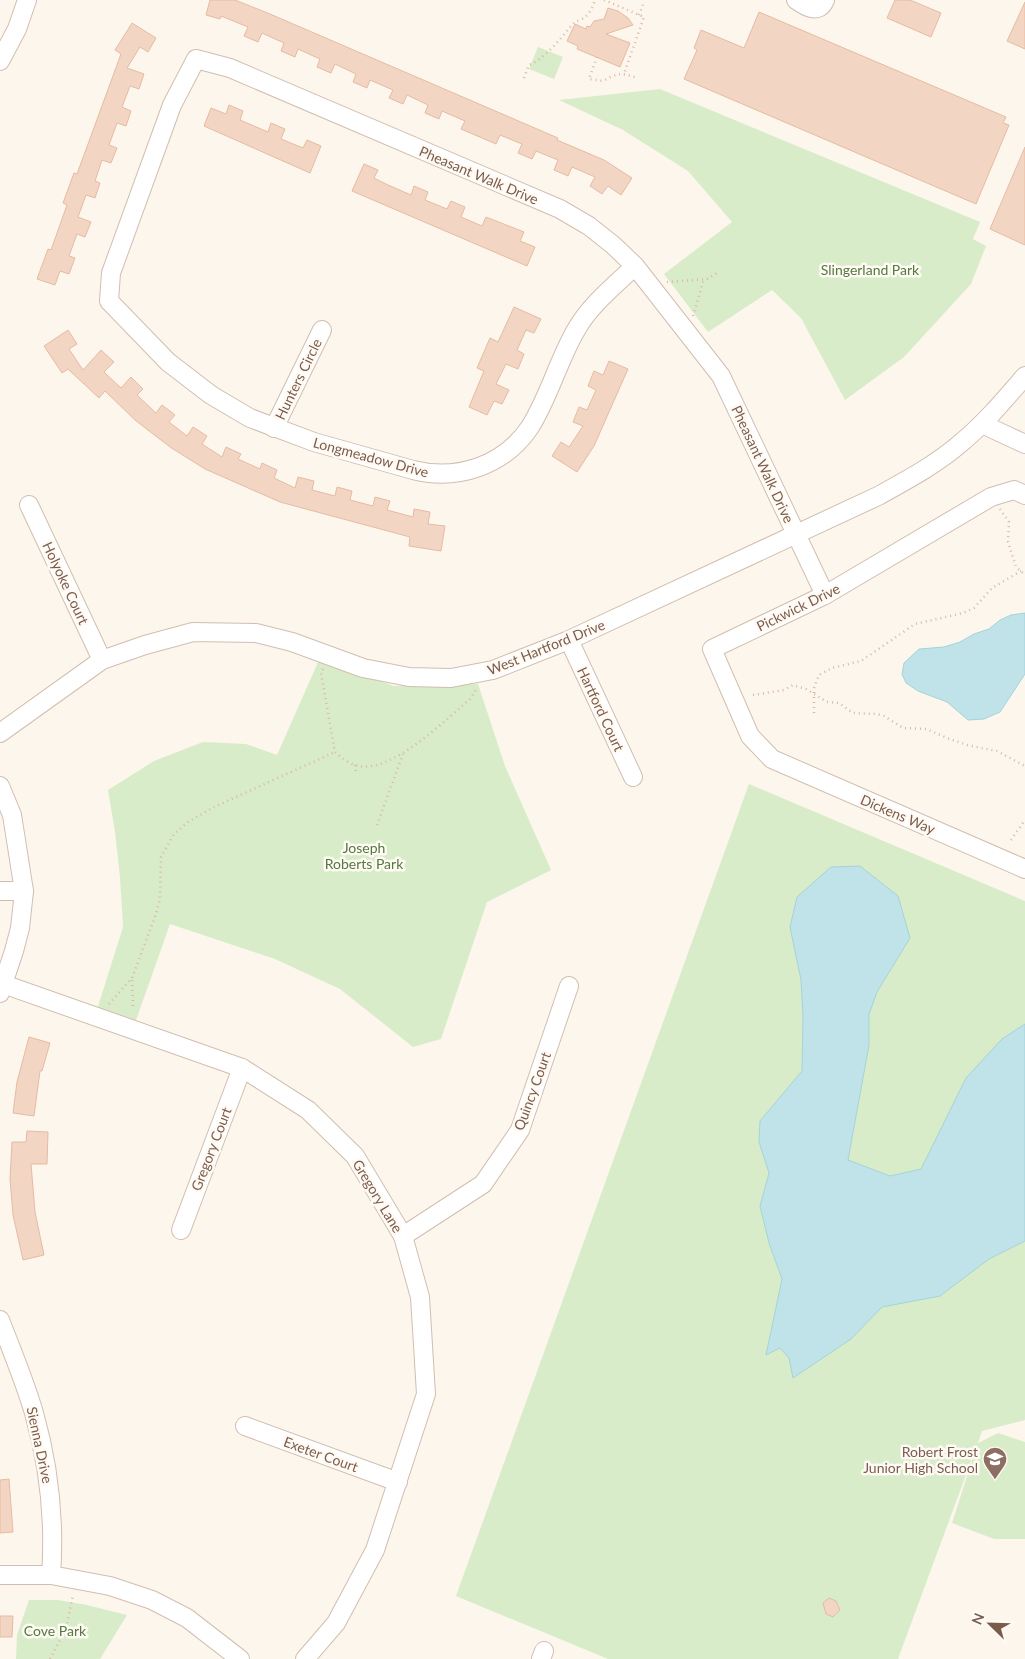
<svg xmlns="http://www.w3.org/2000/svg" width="1025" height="1659" viewBox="0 0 1025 1659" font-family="Lato,sans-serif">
<rect width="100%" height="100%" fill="#fdf6ec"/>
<g fill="#d8ecc9">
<polygon points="538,47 563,57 554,79 529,69"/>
<polygon points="660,89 980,222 973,239 986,246 971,284 904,357 845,400 801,318 772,290 708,332 664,274 732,222 688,171 623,130 559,100"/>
<polygon points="319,660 394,686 478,684 505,766 551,870 487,902 441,1039 413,1047 340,989 275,959 170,924 135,1023 95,1016 123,927 120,877 115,832 108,790 154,761 203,742 246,744 277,755"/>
<polygon points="749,784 1025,901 1025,1420 982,1431 978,1443 998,1433 1025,1442 1025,1539 994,1539 952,1523 977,1445 898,1659 608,1659 456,1596"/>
<polygon points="29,1600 58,1600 87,1605 127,1615 100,1659 16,1659 17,1635"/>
</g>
<g fill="#bfe3e8" stroke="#a5d3da">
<polygon points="1025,613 1025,674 1000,712 984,719 968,720 947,702 918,691 906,683 902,674 904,663 919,649 944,647 960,642 974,634 989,629 1000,620 1011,615"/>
<polygon points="860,866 898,896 910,938 877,992 869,1014 869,1045 848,1160 890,1176 921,1169 966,1078 1002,1039 1025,1024 1025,1241 989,1259 940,1296 882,1307 851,1339 793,1378 789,1358 780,1348 766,1355 782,1279 769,1243 760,1206 769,1173 759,1142 760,1121 802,1071 803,1016 801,980 790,927 797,897 831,867"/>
</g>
<g fill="#f3d5c3" stroke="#e6bba3">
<polygon points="210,0 235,0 270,14 558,138 557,140 604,160 632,178 621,195 608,186 602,194 590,186 595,177 572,167 568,176 554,170 558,160 536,151 532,159 518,153 522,144 500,135 496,144 461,129 465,121 442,111 439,119 425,113 428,105 407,95 403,104 389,98 393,90 370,80 367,88 353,82 356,74 335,64 331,73 317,67 320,59 298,49 295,57 281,51 284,43 262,33 258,42 244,36 248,27 221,16 220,19 206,15"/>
<polygon points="895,0 910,0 941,13 931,37 887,18"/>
<polygon points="1025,2 1025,49 1007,41"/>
<polygon points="608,8 618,11 628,18 633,25 606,34 630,43 620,67 577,49 578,46 567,41 575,24 586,29 587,26 590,27 594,21 604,19"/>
<polygon points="759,12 1006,117 1003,123 1009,125 976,204 684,79 697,50 694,48 701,30 744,48"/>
<polygon points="132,23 156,38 148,52 140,47 127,68 144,74 139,89 130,86 122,107 131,111 126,126 117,123 109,145 117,148 111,163 102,160 95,181 100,183 95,198 86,195 78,217 91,222 85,237 77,234 69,256 75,258 69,274 60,271 55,285 37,279 48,249 51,250 67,205 63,203 74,173 77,174 121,54 115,50"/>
<polygon points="229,105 243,111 240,120 268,132 271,123 285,129 281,139 303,148 307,140 321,146 310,173 204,126 211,108 226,114"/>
<polygon points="1025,147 1025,245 990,229"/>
<polygon points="364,164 378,170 374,178 388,185 411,195 414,186 428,192 425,200 447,209 451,201 465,207 461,217 482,226 486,217 524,232 520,241 535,247 527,266 352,191"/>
<polygon points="514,307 541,319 534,333 526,330 517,350 524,354 518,369 506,364 496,384 509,390 502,404 494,401 487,415 469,407 484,371 477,368 490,338 498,342"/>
<polygon points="68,330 77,344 69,349 83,370 101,350 114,362 104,372 121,388 131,377 143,389 137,395 156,413 162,405 175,415 169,422 187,436 193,427 207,436 202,444 222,457 226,447 241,454 238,459 260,469 262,463 277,470 274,478 295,488 298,477 314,481 312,490 335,496 337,487 352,491 350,500 373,506 375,497 390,501 387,510 413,517 414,509 430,512 428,524 445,526 441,551 409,546 410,537 280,502 205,469 170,447 135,420 105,391 99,398 68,369 62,373 44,346"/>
<polygon points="609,361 628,369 594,446 577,472 552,456 561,442 569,447 583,426 573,422 579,407 587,410 596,390 588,386 594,371 603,375"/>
<polygon points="29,1037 50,1043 42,1071 40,1071 34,1116 13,1113 17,1082"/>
<polygon points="27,1131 48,1132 47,1164 31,1164 35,1212 44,1255 23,1260 13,1215 10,1179 12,1142 26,1142"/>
<polygon points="9,1479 13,1532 0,1533 0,1480"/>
<polygon points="829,1598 836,1601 840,1610 833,1617 826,1614 823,1603"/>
<polygon points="0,1616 13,1616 12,1637 0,1637"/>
</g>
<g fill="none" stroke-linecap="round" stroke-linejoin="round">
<defs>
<g id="minor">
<path d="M 796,0 C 806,7 819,15 825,0"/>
<polyline points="0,61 17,29 27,0"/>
<path d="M 635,266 C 614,286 590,305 576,330 C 558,361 549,397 530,427 C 504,466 457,481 413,470 L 314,442 L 250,418 L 211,395 L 168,362 L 109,301 L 111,273 L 172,105 L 196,59 L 230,68 L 560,209 L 589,226 L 613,245 L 635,266 L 721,376 L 825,595"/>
<polyline points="982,424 1025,444"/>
<polyline points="274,428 322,330"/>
<polyline points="1025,495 1014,490 991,497 825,595 712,649 750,736 772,759 1025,869"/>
<polyline points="29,505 102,660"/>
<polyline points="569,640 633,777"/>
<path d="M 0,733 L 102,660 L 145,645 L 193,632 L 256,633 L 292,642 L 363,668 L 409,677 L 451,678 L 493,670 L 569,640 L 878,496 C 907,480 937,464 962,442 C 986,422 1005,399 1025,376"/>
<polyline points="0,786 12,815 24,891 20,928 14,951 0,993"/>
<polyline points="0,891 24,891"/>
<polyline points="3,984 242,1068 308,1110 355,1156 403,1236 420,1297 426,1394 375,1550 336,1623 305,1659"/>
<polyline points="181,1230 242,1068"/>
<polyline points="403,1236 483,1184 520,1130 569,986"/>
<path d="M 0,1320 C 12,1351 25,1382 34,1413 C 49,1466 55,1520 51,1575"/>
<polyline points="245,1426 398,1482"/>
<polyline points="0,1575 51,1575 110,1586 152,1600 187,1618 240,1659"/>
<polyline points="541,1659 544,1651"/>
</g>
</defs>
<use href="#minor" stroke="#d1beb0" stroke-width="20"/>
<g stroke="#d9b8a5" stroke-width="2.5" stroke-dasharray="1 4" stroke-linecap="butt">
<polyline points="604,0 644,17 624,74"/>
<polyline points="639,15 644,2"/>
<path d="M 597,57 L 589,79 L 603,81 C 617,73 621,72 637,78"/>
<path d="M 524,78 L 529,65 C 546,58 560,39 572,25 C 575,21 581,20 585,17 C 590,13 593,6 595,0"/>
<polyline points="667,282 707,279 717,273"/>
<polyline points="693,316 704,279"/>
<polyline points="1000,509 1009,522 1008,542 1016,567 1025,575"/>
<path d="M 323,669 L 321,673 L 335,752 C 341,757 348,763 355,765 C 389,777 446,719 470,699 L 476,690"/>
<polyline points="753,695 784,690 793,685 806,689 827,702 839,703 853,713 877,714 884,716 903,728 926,729 947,738 967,745 997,751 1025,766"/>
<polyline points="814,713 814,688 819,675 832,668 861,661 915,624 963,613 974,608 992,588 1021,571"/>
<polyline points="355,765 356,774"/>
<polyline points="377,825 403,754"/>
<polyline points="1011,840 1025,820"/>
<polyline points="132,980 133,1008"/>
<polyline points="109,1004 132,978 156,914 160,899 161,857 174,834 188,822 214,807 335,752"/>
<polyline points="50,1659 66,1629 73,1595"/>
</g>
<use href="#minor" stroke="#fff" stroke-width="18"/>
</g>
<defs>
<symbol id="school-pin" viewBox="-11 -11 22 30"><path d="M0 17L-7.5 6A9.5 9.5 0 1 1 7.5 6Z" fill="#8d6e63" stroke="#fffaf3"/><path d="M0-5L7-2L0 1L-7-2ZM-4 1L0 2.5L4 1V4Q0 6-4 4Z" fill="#fff"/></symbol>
</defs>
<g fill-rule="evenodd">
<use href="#school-pin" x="981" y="1445" width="28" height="38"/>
</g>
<g text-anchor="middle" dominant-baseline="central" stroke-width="5" stroke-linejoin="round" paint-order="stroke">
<g font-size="14" fill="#7a5c4d" stroke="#fffaf3">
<text transform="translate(479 175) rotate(23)">Pheasant Walk Drive</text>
<text transform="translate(298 379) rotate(-64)">Hunters Circle</text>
<text transform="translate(371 457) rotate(15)">Longmeadow Drive</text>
<text transform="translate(763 464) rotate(65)">Pheasant Walk Drive</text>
<text transform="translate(66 583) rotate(65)">Holyoke Court</text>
<text transform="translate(798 607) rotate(-26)">Pickwick Drive</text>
<text transform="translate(546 647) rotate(-22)">West Hartford Drive</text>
<text transform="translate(601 709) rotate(65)">Hartford Court</text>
<text transform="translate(898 814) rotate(23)">Dickens Way</text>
<text transform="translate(532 1091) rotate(-70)">Quincy Court</text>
<text transform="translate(211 1149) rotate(-69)">Gregory Court</text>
<text transform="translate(378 1196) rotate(59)">Gregory Lane</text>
<text transform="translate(40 1445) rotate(78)">Sienna Drive</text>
<text transform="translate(321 1454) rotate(20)">Exeter Court</text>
</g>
<g font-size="14" fill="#537a41" stroke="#fffaf3">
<text x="870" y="269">Slingerland Park</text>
<text x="364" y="847">Joseph<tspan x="364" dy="16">Roberts Park</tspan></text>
<text x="55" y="1630">Cove Park</text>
</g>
<g font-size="14" fill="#785e54" stroke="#fffaf3" text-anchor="end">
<text x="978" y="1451">Robert Frost<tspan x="978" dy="16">Junior High School</tspan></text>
</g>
</g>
<g transform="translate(990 1624) rotate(293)" stroke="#fffaf3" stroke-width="4" paint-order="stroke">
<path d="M0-4L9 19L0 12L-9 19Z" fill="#7a5c4d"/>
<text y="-8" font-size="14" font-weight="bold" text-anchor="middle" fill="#7a5c4d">N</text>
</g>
</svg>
